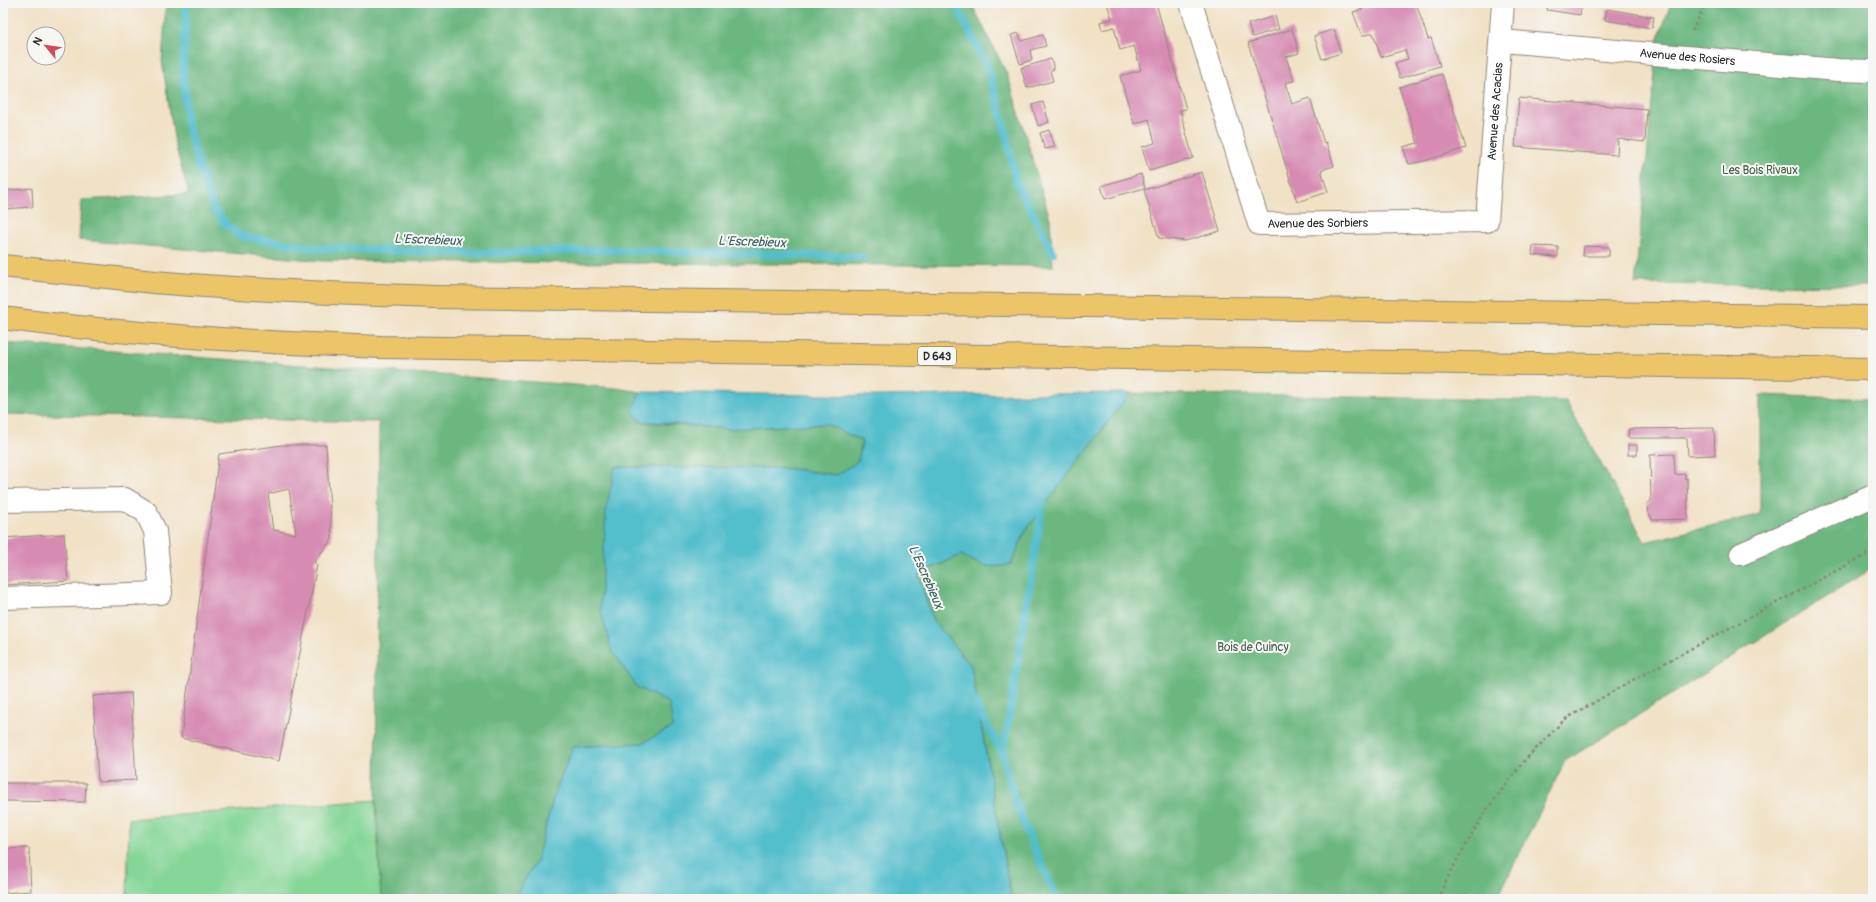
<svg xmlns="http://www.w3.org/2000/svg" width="1876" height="902" viewBox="0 0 1876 902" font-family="Pangolin,sans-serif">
<rect width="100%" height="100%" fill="#f6f6f2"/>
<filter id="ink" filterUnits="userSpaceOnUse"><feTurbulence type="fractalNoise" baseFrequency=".025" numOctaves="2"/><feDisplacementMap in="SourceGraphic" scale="8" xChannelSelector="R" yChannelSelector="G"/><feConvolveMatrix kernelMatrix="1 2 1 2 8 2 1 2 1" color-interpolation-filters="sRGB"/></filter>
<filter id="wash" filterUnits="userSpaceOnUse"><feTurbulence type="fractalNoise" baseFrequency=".012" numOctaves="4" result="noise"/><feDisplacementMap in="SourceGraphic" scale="16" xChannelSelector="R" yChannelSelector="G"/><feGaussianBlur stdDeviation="0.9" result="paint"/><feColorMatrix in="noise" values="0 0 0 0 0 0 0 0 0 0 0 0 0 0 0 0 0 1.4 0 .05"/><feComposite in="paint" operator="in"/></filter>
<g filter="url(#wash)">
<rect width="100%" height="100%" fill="#f1e1c5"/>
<polygon fill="#85d697" stroke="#588061" points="376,800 381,899 127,899 129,819"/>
<g fill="#6cb780" stroke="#4c7156">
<polygon points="166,3 971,3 1008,76 1050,219 1053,266 324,261 79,240 81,200 189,194 175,144 162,61"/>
<polygon points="1671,3 1873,3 1873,286 1635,284 1658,40"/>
<polygon points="3,343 616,388 641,392 632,410 640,422 730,429 827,424 862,441 858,461 837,475 782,468 615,467 637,687 670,703 673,727 642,743 573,747 554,796 536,862 513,899 381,899 376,800 379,422 3,414"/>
<path d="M 1130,393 L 1566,401 L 1645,542 L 1760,514 L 1760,395 L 1873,399 L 1873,568 L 1565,761 L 1497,899 L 1011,899 L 971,666 L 933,621 L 918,574 L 961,555 C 979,565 991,569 1011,564 L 1026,530 Z"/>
</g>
<path fill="#52becc" stroke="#3e747c" d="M 641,392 L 874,396 L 1130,393 L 1026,530 L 1011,564 C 989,570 980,565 961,555 L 918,574 L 933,621 L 971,666 L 1011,899 L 513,899 L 536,862 L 554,796 L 573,747 L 642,743 L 673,727 L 669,703 L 637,687 L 612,651 L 600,607 L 606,510 L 615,467 L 782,468 L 837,475 L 858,461 L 862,441 L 827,424 L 730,429 L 640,421 L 632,410 Z"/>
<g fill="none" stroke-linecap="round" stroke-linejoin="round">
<g stroke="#52becc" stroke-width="8">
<polyline points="186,3 183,75 187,123 198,164 214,209 226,225 241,236 315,248 476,253 612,250 863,257"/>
<polyline points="955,3 989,71 1003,121 1016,181 1053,253"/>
<polyline points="974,701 1003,755 1014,798 1029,836 1057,899"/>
<polyline points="1003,755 1043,501"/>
</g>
</g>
<g id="blocks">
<g fill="#d78bb3" fill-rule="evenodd">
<polygon points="1107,3 1156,3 1186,109 1180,110 1193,158 1149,171 1142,147 1155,143 1149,119 1134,124 1120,76 1141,70 1134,46 1120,50 1114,27 1102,30 1100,22 1112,19"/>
<polygon points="1383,3 1416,3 1428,39 1431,38 1440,66 1400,78 1395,63 1408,59 1405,50 1381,57 1373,33 1362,36 1353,12"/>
<polygon points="1548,3 1582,3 1580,15 1547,10"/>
<polygon points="1607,9 1654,17 1652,28 1605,20"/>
<polygon points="1275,16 1279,29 1252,37 1248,24"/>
<polygon points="1292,29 1299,53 1286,57 1294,81 1285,83 1292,104 1310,98 1324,143 1326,142 1334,166 1321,170 1328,192 1297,202 1248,43"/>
<polygon points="1334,29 1341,53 1322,59 1314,36"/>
<polygon points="1019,33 1021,41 1043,35 1046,46 1030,50 1032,60 1020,64 1011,35"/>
<polygon points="1051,59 1054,69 1050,71 1053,81 1027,88 1021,68"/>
<polygon points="1442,74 1466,148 1424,161 1409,164 1403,147 1418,143 1399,87"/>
<polygon points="1519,98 1647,109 1645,142 1618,139 1617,155 1515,147"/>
<polygon points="1043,102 1049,122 1038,126 1032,105"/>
<polygon points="1049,130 1055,147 1045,149 1040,133"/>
<polygon points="1202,172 1220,231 1185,241 1159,238 1144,190"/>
<polygon points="1141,174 1145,188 1105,199 1101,186"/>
<polygon points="32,188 33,207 3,209 3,191"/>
<polygon points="1533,246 1558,247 1558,257 1532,255"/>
<polygon points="1584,246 1609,247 1609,256 1583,256"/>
<polygon points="1714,428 1715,455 1688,456 1687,438 1628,438 1629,429"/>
<path d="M 282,445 L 326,445 L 332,539 L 314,562 L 317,565 L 279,761 L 181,738 L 219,454 ZM 289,489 L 296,534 L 273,530 L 268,494 Z"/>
<rect x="1628" y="445" width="9" height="10"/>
<polygon points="1674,454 1675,475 1685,474 1685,479 1687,478 1688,519 1652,520 1651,517 1648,513 1647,504 1651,501 1650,455"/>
<polygon points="64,534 68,581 3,585 3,538"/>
<polygon points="131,693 136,780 98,782 93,696"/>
<polygon points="3,783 86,783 85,802 3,801"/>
<polygon points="29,848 31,891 3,893 3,849"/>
</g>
</g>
</g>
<g filter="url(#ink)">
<use href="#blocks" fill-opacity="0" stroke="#8e8678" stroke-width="1"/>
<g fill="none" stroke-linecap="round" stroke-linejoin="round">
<defs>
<g id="minor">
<path id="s1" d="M 1191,3 L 1259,224 L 1487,221 L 1503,3"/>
<path id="s2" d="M 1502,41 L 1838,70 L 1873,71"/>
<polyline points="3,501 125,499 146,512 155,531 161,593 3,598"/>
<polyline points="1741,554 1873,496"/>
</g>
<g id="highway">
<path d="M 3,266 C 53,271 103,277 154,282 C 247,290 341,294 435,297 L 1873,317"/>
<path d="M 3,318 C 128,335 255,342 381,347 L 1873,369"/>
</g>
</defs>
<use href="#minor" stroke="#8e8678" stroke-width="24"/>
<use href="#highway" stroke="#8e8678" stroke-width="24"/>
<g stroke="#8e8678" stroke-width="2.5" stroke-dasharray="3 3" stroke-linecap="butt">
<polyline points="1692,31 1706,3"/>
<polyline points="1437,899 1452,869 1485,812 1524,761 1564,720 1629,682 1873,551"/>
</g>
<use href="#minor" stroke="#fff" stroke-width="22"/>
<use href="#highway" stroke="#edc569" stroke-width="22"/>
</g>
</g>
<g text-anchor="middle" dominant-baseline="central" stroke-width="4" stroke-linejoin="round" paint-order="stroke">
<rect fill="#f6f6f2" stroke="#686867" stroke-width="1" x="918" y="347" width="38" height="18" rx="3"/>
<g font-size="11" font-weight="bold" fill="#2b2b2b">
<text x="937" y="356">D 643</text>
</g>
<g font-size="12" fill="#2b2b2b" stroke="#f6f6f2">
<text stroke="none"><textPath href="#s2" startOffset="186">Avenue des Rosiers</textPath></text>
<text stroke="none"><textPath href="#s1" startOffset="569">Avenue des Acacias</textPath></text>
<text stroke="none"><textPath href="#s1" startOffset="290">Avenue des Sorbiers</textPath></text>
</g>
<g font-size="12" fill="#465e4b" stroke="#f6f6f2">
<text x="1760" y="170">Les Bois Rivaux</text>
<text x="1253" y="647">Bois de Cuincy</text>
</g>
<g font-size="13" font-style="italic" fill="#395e63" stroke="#f6f6f2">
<text transform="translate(428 240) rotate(2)">L'Escrebieux</text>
<text transform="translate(752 242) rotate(2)">L'Escrebieux</text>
<text transform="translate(926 577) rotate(66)">L'Escrebieux</text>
</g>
</g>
<rect width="1876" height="902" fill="none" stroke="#f6f6f2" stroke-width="16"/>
<g transform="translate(46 46) rotate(299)"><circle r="19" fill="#f6f6f2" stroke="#a5a5a2"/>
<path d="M0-3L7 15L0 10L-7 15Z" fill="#d1495b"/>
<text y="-6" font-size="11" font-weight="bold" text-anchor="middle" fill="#2b2b2b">N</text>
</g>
</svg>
